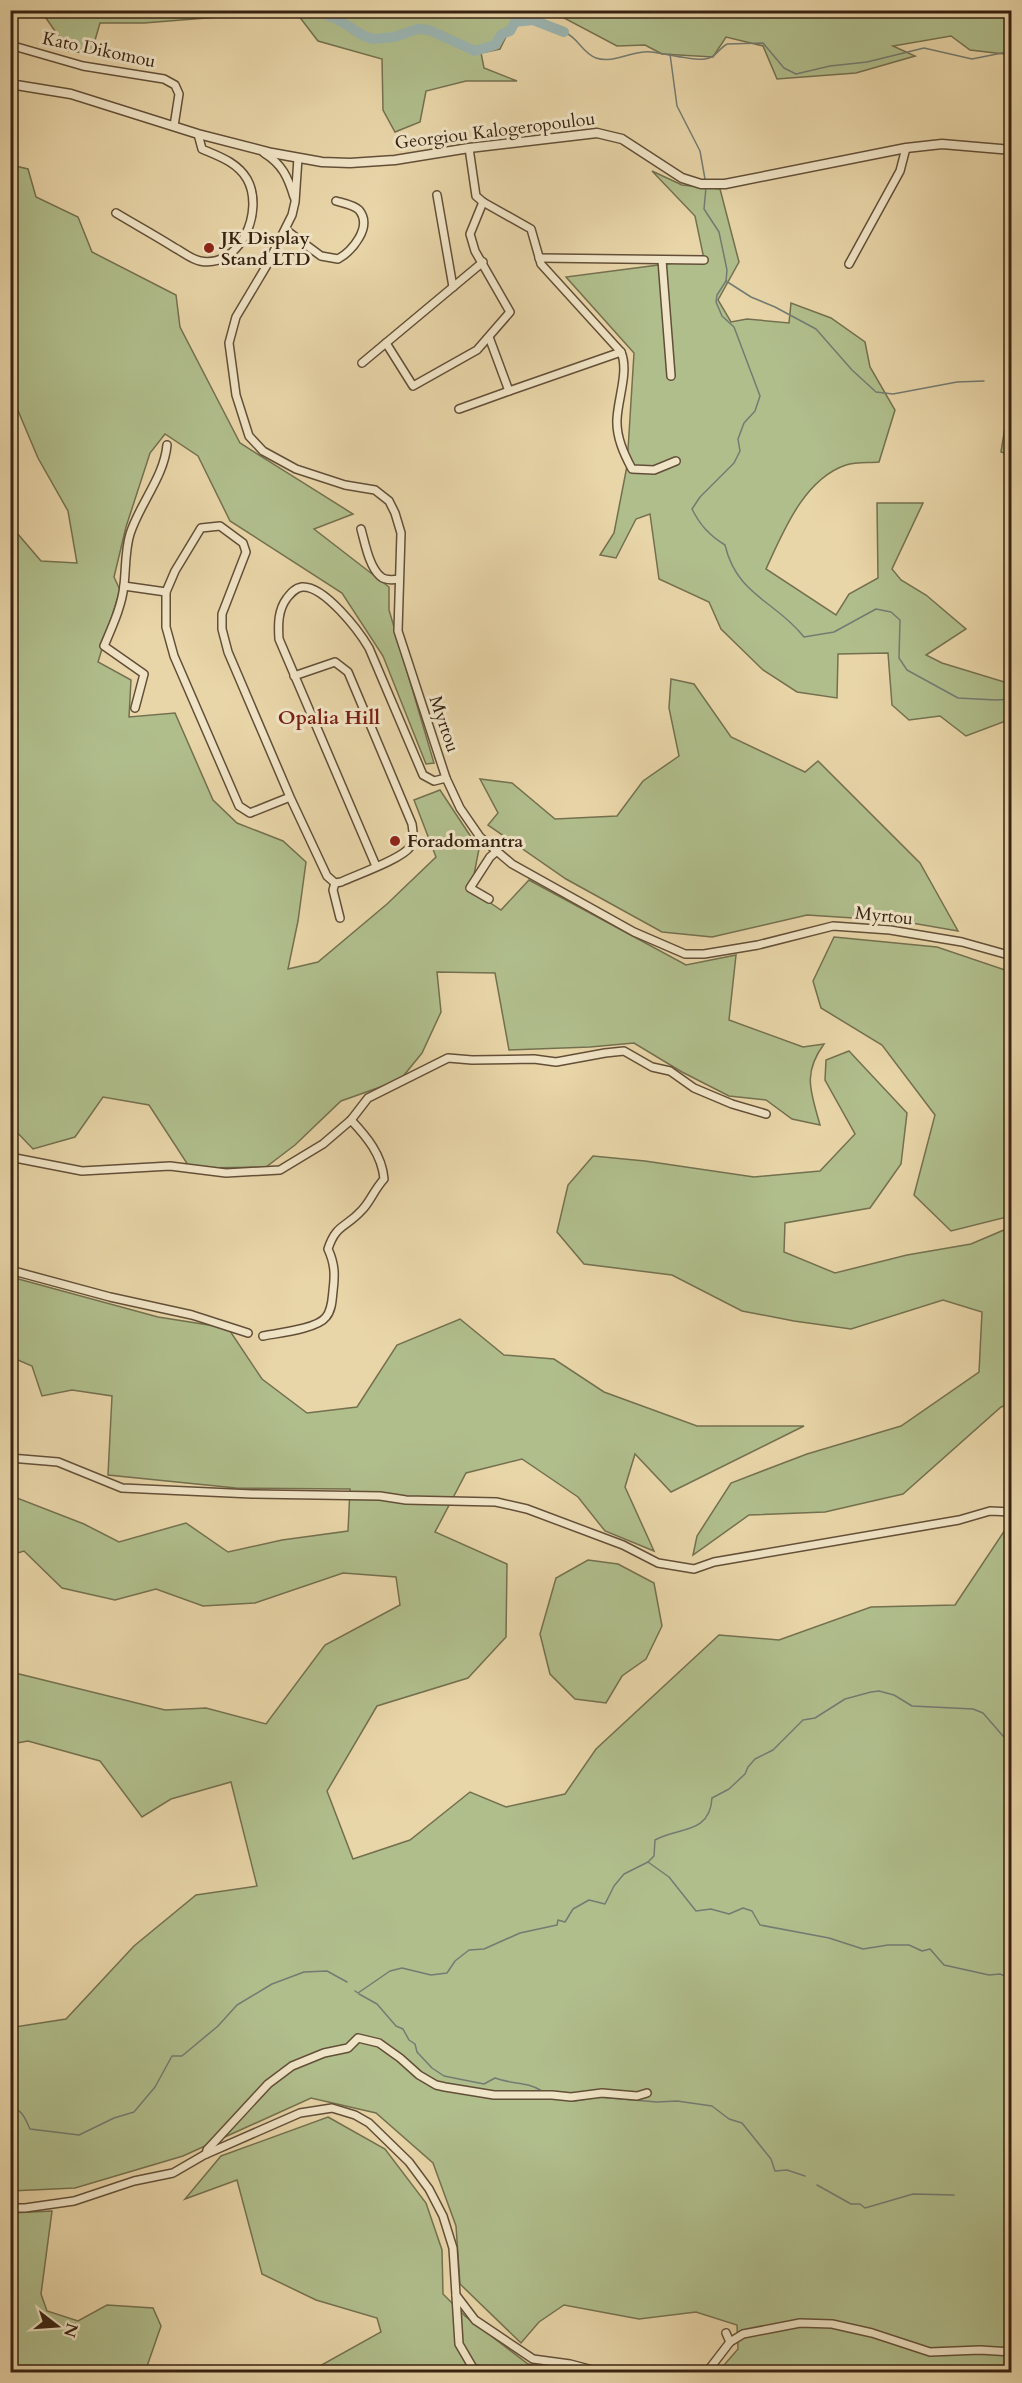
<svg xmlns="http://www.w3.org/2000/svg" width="1022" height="2383" viewBox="0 0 1022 2383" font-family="Cardo,serif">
<rect width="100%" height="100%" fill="#e8d5a8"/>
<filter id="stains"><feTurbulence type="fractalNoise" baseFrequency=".00333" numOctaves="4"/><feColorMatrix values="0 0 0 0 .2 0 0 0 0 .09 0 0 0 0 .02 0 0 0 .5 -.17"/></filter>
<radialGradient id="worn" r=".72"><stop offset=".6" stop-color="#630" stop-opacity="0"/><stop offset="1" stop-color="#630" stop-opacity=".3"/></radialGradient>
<g fill="#b0be8c" stroke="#74704f" stroke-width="1.5">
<polygon points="1011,10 1011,47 1004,54 970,50 951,36 893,46 915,56 856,73 777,79 763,46 726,37 713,57 662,54 645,45 617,46 551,11 514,20 500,49 481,53 484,68 517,81 466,81 426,91 420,122 395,132 383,110 382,59 318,41 295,11 144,23 100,23 91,54 69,51 41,11"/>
<path d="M 11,165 L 28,169 L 36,197 L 78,217 L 92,252 L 176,295 L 180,327 L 240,443 L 353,514 L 314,529 L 389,587 L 389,610 L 434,763 L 426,764 L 383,656 L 342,593 L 230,521 L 198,456 L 165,434 L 150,453 L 126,527 L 114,577 L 120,590 L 98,662 L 131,680 L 129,717 L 175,713 L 213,800 L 237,823 L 283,841 L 306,862 L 298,921 L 288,969 L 318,962 L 387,904 L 436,857 L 414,800 L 440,790 L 479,849 L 471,890 L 501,910 L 529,880 L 686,965 L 736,955 L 729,1020 L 803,1047 L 824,1044 C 802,1074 811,1092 820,1125 L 792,1119 L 766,1100 L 729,1096 L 682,1072 L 634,1043 L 590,1047 L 509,1050 L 495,973 L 437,972 L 441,1012 L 422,1053 L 400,1080 L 341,1101 L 295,1145 L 266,1167 L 190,1168 L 149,1105 L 103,1097 L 75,1137 L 33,1149 L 10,1125 L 10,513 L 17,533 L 41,561 L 77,563 L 68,511 L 38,458 L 11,394 Z"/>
<path d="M 652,171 L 682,185 L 720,189 L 739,262 L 718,300 L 731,322 L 747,319 L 789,323 L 791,303 L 831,318 L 865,342 L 870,367 L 895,410 L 879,462 C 869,463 856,462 846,465 C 804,479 783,532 766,569 L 836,615 L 849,594 L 878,578 L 877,503 L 923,503 L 892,569 L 901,580 L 926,595 L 966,629 L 926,655 L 942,663 L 1011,684 L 1011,719 L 966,736 L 940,716 L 909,720 L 892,705 L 888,653 L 838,654 L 837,698 L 797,692 L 763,670 L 721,629 L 709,602 L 659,579 L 650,514 L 636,519 L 616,558 L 600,555 L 614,533 L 627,466 L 634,353 L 566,277 L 704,259 L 695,216 Z"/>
<polygon points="1008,408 1011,408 1011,455 1001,452"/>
<polygon points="671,679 694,684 731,737 805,772 818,761 920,863 958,931 900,921 807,915 712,937 662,932 566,879 488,825 498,813 480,779 512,783 555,819 617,816 643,781 679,756 669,708"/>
<polygon points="834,937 937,947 1011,972 1011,1216 951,1231 914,1195 935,1115 882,1045 821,1008 813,981"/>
<polygon points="849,1051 907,1113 901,1164 870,1208 785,1223 784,1252 835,1273 907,1255 971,1244 1011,1227 1011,1404 1001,1407 903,1494 825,1512 749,1515 693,1555 697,1536 731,1483 807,1454 901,1426 979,1372 982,1312 943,1300 851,1329 794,1321 742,1311 672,1275 584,1264 557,1232 568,1185 593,1156 645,1161 754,1177 820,1171 855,1134 825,1080 826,1060"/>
<polygon points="11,1277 158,1317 228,1328 262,1379 307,1413 357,1407 397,1345 460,1319 504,1355 554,1359 604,1392 697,1426 804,1426 671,1492 635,1454 625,1487 654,1551 605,1531 578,1497 522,1459 466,1473 435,1532 507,1564 506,1637 468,1678 377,1706 327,1791 353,1859 410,1840 470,1792 506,1807 565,1794 596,1749 719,1635 779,1640 871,1607 955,1605 1011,1521 1011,2372 718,2372 738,2349 737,2325 696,2312 639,2319 564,2305 539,2322 521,2343 460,2284 456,2226 433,2163 376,2113 311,2098 183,2156 75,2188 11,2191 10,2012 15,2027 66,2019 134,1946 196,1895 257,1886 231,1782 171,1799 142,1817 100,1761 28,1741 11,1744 11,1672 165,1710 206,1708 266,1724 325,1645 400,1605 396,1577 343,1573 255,1603 203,1606 156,1589 115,1600 62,1588 24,1551 11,1555 12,1496 84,1524 119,1542 186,1523 228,1552 282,1540 348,1531 350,1489 236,1488 108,1475 112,1396 72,1390 42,1396 32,1366 11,1357"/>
<polygon points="588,1560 618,1564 654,1583 662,1626 646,1659 622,1676 606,1703 575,1699 550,1674 540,1634 556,1578"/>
<polygon points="328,2117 385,2149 426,2203 442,2250 443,2294 465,2316 528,2364 571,2372 309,2372 381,2332 377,2318 316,2300 262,2274 237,2180 185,2199 221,2156"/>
<polygon points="52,2211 41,2294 47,2311 78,2321 107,2305 153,2308 161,2326 145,2372 11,2372 11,2213"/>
</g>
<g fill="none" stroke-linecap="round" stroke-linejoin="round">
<g stroke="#737b73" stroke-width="1.5">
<path d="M 564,32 C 578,37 582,53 596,58 C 614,64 632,50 651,52 C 663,53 694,61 705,59 C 716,58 718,49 727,44 L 763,43 L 784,68 L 796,74 L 830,66 L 867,62 L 924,48 L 972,59 L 1012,51"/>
<polyline points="670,54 677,106 700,151 705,179"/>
<path d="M 706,187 L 704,209 L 719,232 L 727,270 L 726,281 L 717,295 L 716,302 L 722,316 L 734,327 L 760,396 L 755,411 L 744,423 L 738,439 L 740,451 L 734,463 L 700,497 L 692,509 C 700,525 709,535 725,545 C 737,596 776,601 804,637 L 834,632 L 876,609 L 891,612 L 900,620 L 899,658 L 907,670 L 958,698 L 996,700 L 1012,699"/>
<polyline points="726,281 751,297 775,307 816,329 852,370 876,392 893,394 957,382 984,381"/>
<polyline points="648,1862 669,1877 696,1911 711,1909 729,1914 743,1908 752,1911 760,1925 829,1938 863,1949 888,1945 909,1945 922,1951 930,1949 944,1965 989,1975 1000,1974 1012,1979"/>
<path d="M 355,1991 L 358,1993 L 390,1971 L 402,1968 L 431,1975 L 447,1973 L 455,1961 L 469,1950 L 484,1949 L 520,1933 L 557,1925 L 558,1920 L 565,1922 L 573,1909 L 589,1900 L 605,1904 L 614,1886 L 624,1874 L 648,1862 L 654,1856 L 655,1840 C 677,1827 710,1835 712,1798 L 729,1789 L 745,1774 L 748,1767 L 755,1759 L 773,1750 L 803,1720 L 815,1718 L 845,1699 L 871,1692 L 879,1691 L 894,1695 L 912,1706 L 973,1709 L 983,1713 L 1003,1736 L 1012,1741"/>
<path d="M 359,1994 L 377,2004 L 396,2026 L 403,2029 L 409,2040 L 415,2044 L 417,2052 L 432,2068 L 444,2076 L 484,2084 L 495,2078 C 514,2085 526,2081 542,2091"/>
<polyline points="554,2099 575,2101 598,2097 657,2102 677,2101 712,2106 729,2119 742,2123 771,2159 775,2171 787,2170 805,2176"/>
<path d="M 10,2108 C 23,2109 25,2119 30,2129 L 79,2135 L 114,2118 L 134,2112 L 155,2087 L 172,2056 L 182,2056 L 218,2026 L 237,2005 L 272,1984 L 304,1972 L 327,1971 L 347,1982"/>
<polyline points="817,2185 851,2204 860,2204 865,2208 913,2194 954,2195"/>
<polyline points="10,2360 20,2372"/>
</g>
<g stroke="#9bb6b3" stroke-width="10">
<polyline points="153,10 166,13 209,10"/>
<polyline points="315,10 337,19 364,36 373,39 394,37 418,29 429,30 475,51 495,45 502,34 510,31 515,22 533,20 564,32"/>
</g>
<defs>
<g id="minor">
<polyline points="10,45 83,66 164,79 175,85 179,94 174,126"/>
<path d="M 469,148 L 476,196 L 483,202 L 531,229 L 541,264 L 621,352 C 629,371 618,398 617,419 C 616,437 624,454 632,469 L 654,470 L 676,461"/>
<path d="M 264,153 C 282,164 288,177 294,197"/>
<polyline points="298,158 295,202 292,215 267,265 236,317 229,343 236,395 249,436 263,451 296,469 345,485 375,490 389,501 395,513 401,533 398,631 446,778 460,808 480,837 512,864 634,932 685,954 704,954 758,945 833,926 890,930 962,942 1012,956"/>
<polyline points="437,195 453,287"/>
<path d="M 116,213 C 136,225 156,236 175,248 C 183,252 191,259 200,261 C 240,269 265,211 247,179 C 237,162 218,156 202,149 L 198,134"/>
<path d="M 286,230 L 321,256 L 338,259 C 352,251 373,227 359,210 C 354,205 343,203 336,201"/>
<polyline points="539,258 704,260"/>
<polyline points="662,260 671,376"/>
<polyline points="849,264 900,171 906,148"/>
<polyline points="386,343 413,386 477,350 510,312 475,251 470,234 483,202"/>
<polyline points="362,363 483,262"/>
<polyline points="509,391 621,352"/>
<polyline points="459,409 509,391 489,337"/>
<path d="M 361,529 C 365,543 369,566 380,576 C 385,581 393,580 399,579"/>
<polyline points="124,586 166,592"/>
<path d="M 135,708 L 144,674 L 104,646 C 112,627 122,606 124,585 C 126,568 125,550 130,534 C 140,503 164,477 167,445"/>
<path d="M 290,797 L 250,813 L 239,806 L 174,656 L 166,627 L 166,592 L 175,571 L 201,528 L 220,526 L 243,543 L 246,552 L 222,614 L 222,629 L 228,652 L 290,797 L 327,876 L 335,883 L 341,882 C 356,875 402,859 410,847 C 415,840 413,832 412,824 L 348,672 L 335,662 L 294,676"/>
<path d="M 376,866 L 279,639 C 278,624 278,610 287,598 C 291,593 295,588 302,587 C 324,585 359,631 369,648 L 423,775 L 434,781 L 446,778"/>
<polyline points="335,883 333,890 340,918"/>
<polyline points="489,899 470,888 490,857 497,851"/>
<polyline points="10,1157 82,1171 170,1166 226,1173 280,1170 323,1144 351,1120 368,1098 448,1058 472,1060 534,1059 556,1062 605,1053 624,1051 652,1067 670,1071 694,1088 732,1104 766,1114"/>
<polyline points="10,1270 110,1297 192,1315 248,1333"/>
<path d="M 263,1336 C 278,1333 317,1329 326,1317 C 332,1310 332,1300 333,1291 C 335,1275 335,1264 328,1249 C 336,1224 346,1228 362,1210 C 370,1202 374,1190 384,1179 C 382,1155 367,1137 351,1120"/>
<polyline points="10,1458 58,1462 122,1488 252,1494 380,1496 406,1500 496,1502 527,1509 623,1545 658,1563 694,1569 714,1562 959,1520 990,1511 1012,1512"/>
<polyline points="206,2154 207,2150 268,2084 292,2066 324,2053 348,2048 358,2038 379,2043 400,2058 419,2075 436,2085 445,2087 494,2095 552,2095 571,2097 602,2093 637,2096 647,2093"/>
<polyline points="10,2208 25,2208 74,2201 134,2181 173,2173 204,2155 300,2113 332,2108 355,2115 369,2123 409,2162 429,2189 443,2216 453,2248 456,2295 475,2320 533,2359 570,2364 600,2372"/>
<polyline points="456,2296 459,2344 473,2368 486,2372"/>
<polyline points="730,2342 743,2334 800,2323 832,2324 872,2333 930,2352 980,2350 1012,2352"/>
<polyline points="707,2372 730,2342 726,2333"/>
</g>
<polyline id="tertiary" points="10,84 71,94 198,134 272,153 322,162 350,163 395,160 469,148 597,133 622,139 682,178 701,184 725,184 906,148 942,144 1012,150"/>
</defs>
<use href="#minor" stroke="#634f38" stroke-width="10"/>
<use href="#tertiary" stroke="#634f38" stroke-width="11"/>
<use href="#minor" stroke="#f0e4c6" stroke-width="7"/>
<use href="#tertiary" stroke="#f0e4c6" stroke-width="8"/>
</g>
<g fill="#8f2418" stroke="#f0e4c6" stroke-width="2">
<circle cx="209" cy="248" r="6"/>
<circle cx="395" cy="841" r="6"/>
</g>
<g text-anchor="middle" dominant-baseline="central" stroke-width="6" stroke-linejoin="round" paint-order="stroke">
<g font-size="18" fill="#372212" stroke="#f0e4c6">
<text transform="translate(99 50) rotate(12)">Kato Dikomou</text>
<text transform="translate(495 131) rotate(-7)">Georgiou Kalogeropoulou</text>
<text transform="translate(444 724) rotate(71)">Myrtou</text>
<text transform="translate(884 916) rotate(6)">Myrtou</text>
</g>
<g font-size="18" font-weight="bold" fill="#372212" stroke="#f0e4c6" text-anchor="start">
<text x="221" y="238">JK Display<tspan x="221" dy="21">Stand LTD</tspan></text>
<text x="407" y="841">Foradomantra</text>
</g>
<g font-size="20" font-weight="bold" fill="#7a1f14" stroke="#f0e4c6">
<text x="329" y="717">Opalia Hill</text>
</g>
</g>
<rect width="1022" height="2383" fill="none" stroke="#e8d5a8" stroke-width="36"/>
<rect x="12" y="12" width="998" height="2359" fill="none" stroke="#372212" stroke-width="3"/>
<rect x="18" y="18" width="986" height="2347" fill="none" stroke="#372212" stroke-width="1.5"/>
<g transform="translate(57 2326) rotate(107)" stroke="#f0e4c6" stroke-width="4.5" paint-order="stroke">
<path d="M0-4.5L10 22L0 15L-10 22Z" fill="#372212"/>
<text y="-9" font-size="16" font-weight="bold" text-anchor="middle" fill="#372212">N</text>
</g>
<rect width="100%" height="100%" filter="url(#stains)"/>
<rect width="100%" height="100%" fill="url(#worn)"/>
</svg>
